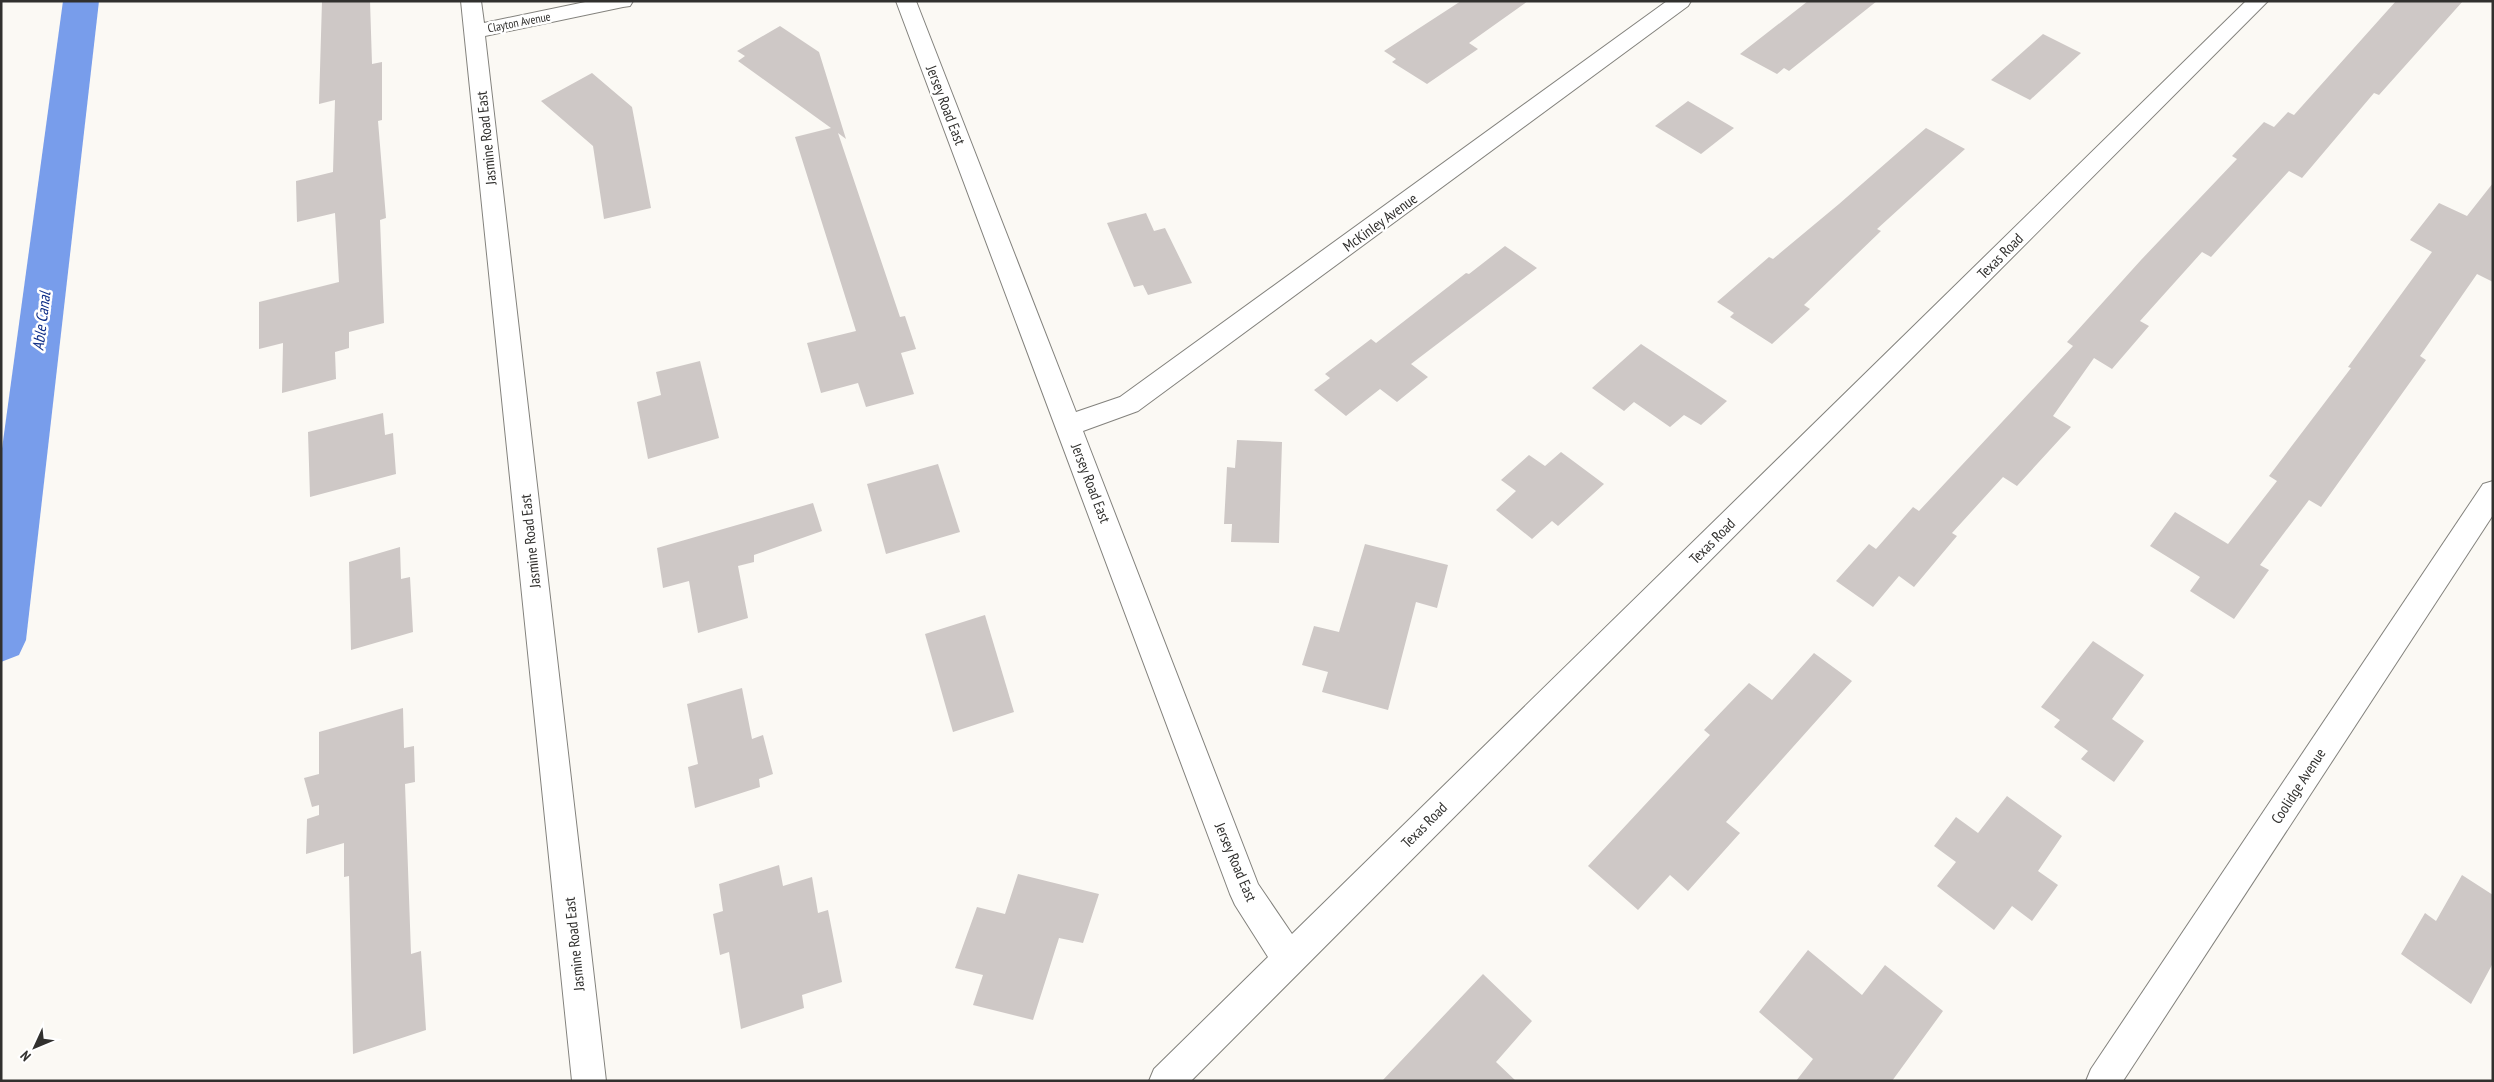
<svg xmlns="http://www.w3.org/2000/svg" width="2494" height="1082" viewBox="0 0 2494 1082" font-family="'PT Sans Narrow',sans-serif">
<rect width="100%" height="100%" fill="#fbf9f4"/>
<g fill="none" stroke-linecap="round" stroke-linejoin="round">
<polygon fill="#789deb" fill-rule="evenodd" points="63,1 99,1 26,640 19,655 1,662 1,456"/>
</g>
<g fill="#cec8c6">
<polygon points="322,1 370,1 372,64 382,62 382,120 378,121 386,218 380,220 384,323 349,332 349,348 335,352 336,379 282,393 283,343 259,349 259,302 339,282 335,213 297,222 296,181 333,172 335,100 319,104"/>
<polygon points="1461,1 1528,1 1469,43 1478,49 1427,84 1392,62 1396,59 1384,51"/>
<polygon points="1808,1 1877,1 1789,71 1784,68 1777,74 1740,54"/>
<polygon points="2396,1 2463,1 2379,95 2374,93 2302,178 2289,171 2211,257 2202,252 2140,321 2149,326 2112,369 2094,358 2053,416 2071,427 2017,486 2003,477 1952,533 1957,536 1914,587 1899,576 1873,607 1836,581 1869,544 1876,549 1913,507 1919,511 2073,346 2067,342 2141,260 2237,159 2232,156 2264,122 2274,127 2288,112 2294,115"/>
<polygon points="780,26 819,52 846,139 838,133 900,317 905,316 916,349 901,353 914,394 866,407 858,383 821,393 807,343 856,331 795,137 831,128 738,61 745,56 737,51"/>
<polygon points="2043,34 2081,53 2030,100 1991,80"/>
<polygon points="592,73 632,107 651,208 604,219 593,146 541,101"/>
<polygon points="1688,101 1734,128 1701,154 1655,126"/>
<polygon points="1926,128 1965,149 1877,229 1881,231 1804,305 1810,309 1772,344 1730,317 1734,313 1717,302 1769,257 1773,259 1839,204"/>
<polygon points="2493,183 2493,282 2477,274 2420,356 2426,360 2321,507 2309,500 2260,565 2269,570 2234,619 2190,591 2200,577 2150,546 2175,512 2228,544 2277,481 2269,476 2351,368 2348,367 2432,252 2410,240 2439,203 2467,216"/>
<polygon points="1146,213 1154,231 1165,228 1192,283 1148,295 1143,285 1134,287 1107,223"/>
<polygon points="1505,246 1537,268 1411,364 1428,377 1397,402 1380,389 1346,416 1314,390 1330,378 1325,374 1371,339 1376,343 1466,273 1469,274"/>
<polygon points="1641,344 1727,401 1701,425 1684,415 1670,427 1634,402 1624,411 1592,388"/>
<polygon points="700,361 719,438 648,459 637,402 661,395 656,372"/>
<polygon points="383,413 385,435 393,433 396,474 310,497 308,432"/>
<polygon points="1237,440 1282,442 1279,543 1231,542 1232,524 1224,524 1227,467 1235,468"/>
<polygon points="1561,452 1604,484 1558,526 1552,521 1532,539 1496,510 1516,491 1501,480 1529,455 1545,466"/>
<polygon points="938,464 960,532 886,554 867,484"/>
<polygon points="813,503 822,531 754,555 754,562 738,566 748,618 698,633 689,581 663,588 657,548"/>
<polygon points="1365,544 1448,565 1437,608 1416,602 1388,710 1322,692 1328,672 1302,665 1314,626 1339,632"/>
<polygon points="400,547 401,579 410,577 413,632 351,650 349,562"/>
<polygon points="985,615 1014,712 953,732 925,634"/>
<polygon points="2093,641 2144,675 2112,719 2144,741 2114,782 2081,759 2088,751 2054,727 2060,720 2041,707"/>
<polygon points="1814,653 1852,681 1726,822 1740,833 1688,891 1670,875 1638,910 1588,866 1710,735 1704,730 1749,683 1772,700"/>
<polygon points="742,688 752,739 763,735 773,774 759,779 760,787 695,808 688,767 698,764 687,704"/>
<polygon points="403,708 404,748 414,746 415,782 405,784 411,954 421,951 426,1030 353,1054 349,876 344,877 344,843 306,854 307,819 319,815 319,805 312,807 304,778 319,774 319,732"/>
<polygon points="2007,796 2062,836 2038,871 2058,885 2032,921 2012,906 1994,930 1937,886 1956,862 1934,846 1956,817 1978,833"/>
<polygon points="779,865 783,886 812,877 818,913 828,910 842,982 802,995 804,1008 741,1029 729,952 720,955 713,914 723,911 719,884"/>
<polygon points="1018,874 1099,894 1083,943 1059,938 1033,1020 973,1005 983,975 955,968 977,907 1005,914"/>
<polygon points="2462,875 2493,895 2493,963 2471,1004 2401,954 2425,913 2436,921"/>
<polygon points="1808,950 1862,995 1885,965 1943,1011 1892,1081 1796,1081 1813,1059 1759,1012"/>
<polygon points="1483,974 1532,1021 1496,1062 1516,1081 1382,1081"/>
</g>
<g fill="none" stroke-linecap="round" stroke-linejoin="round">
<defs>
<g id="street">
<polygon points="461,1 481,1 484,23 590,1 633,1 630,6 623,7 485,36 606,1081 572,1081"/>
<polygon points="896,1 916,1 1076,412 1120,397 1667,1 1691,1 1688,6 1138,411 1083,431 1258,884 1292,934 2246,1 2268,1 1191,1081 1149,1081 1154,1069 1268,957 1235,905 1230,894"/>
<polygon points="2493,481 2493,515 2123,1081 2086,1081 2091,1069 2483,484"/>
</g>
</defs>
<use href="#street" stroke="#83827d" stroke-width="2"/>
<use href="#street" fill="#fff" fill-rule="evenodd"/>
</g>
<g text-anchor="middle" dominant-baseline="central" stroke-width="5" stroke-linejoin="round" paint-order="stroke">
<g font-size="12" fill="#31302e" stroke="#fff">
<text transform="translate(519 22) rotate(-11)">Clayton Avenue</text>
</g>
<g font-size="15" fill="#31302e" stroke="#fff">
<text transform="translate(946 105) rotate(69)">Jersey Road East</text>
<text transform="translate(486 138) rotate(-96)">Jasmine Road East</text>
<text transform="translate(1380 222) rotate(-36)">McKinley Avenue</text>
<text transform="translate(2000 256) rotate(-45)">Texas Road</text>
<text transform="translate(1091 483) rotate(69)">Jersey Road East</text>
<text transform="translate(530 541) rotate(-96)">Jasmine Road East</text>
<text transform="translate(1712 541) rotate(-45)">Texas Road</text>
<text transform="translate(2298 786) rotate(-57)">Coolidge Avenue</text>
<text transform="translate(1424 825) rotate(-45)">Texas Road</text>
<text transform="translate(1236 862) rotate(67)">Jersey Road East</text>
<text transform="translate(574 944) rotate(-96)">Jasmine Road East</text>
</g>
<g font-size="16" font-style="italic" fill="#0e2d86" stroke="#fff">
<text transform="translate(41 321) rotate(-83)">Able Canal</text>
</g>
</g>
<rect width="2494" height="1082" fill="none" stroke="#31302e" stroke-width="5"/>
<g transform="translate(35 1047) rotate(226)" stroke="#ffffff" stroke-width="4" paint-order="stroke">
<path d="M0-4L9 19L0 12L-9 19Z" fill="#31302e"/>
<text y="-8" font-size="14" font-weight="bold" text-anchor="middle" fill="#31302e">N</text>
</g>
</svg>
